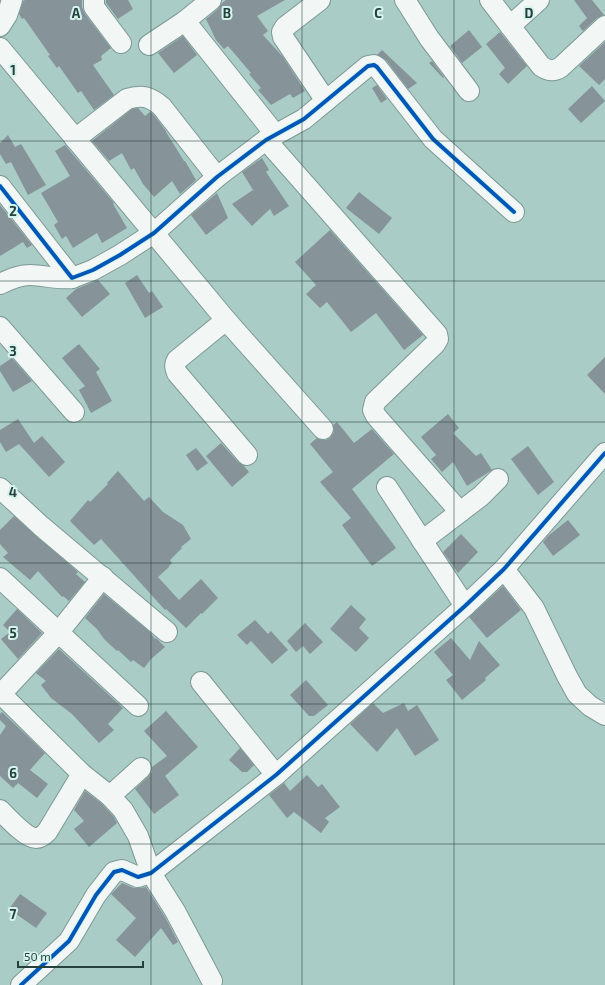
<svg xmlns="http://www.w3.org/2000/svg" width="605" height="985" viewBox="0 0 605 985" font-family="'Exo 2',sans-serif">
<rect width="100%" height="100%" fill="#a9ccc6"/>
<g fill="#869398">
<polygon points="25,0 82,0 82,7 85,14 111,48 101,56 102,60 93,65 114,95 94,110 81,91 78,93 59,66 57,68 48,56 50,55 24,18 22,19 19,14 23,1"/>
<polygon points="106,0 128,0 133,9 118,19 106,3"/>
<polygon points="226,0 285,0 257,16 268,31 263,35 283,57 305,91 293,98 290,94 271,105 258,90 261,88 249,74 251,73 228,46 224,49 216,40 206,19 218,9 222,3"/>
<polygon points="574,0 592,0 604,15 597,18 583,31 579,26 587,18"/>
<polygon points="469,30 482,47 462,63 450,46"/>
<polygon points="500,32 527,66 508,84 499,74 505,68 486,44"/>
<polygon points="183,36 197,55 174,73 158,53"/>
<polygon points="605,42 605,79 599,85 579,66"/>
<polygon points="382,50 417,83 408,89 386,60 377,55"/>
<polygon points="432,61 444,77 443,78 429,63"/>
<polygon points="377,85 387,99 381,103 372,88"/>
<polygon points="592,86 605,101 581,123 568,109"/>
<polygon points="138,108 145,116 150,112 154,115 166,131 166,132 184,161 185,161 196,180 180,194 172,181 154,197 143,184 134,168 131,170 122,153 109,161 92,141 132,109"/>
<polygon points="8,135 15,147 21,144 46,185 28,195 11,162 6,164 0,154 0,143"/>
<polygon points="65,145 114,203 113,204 127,228 102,243 97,233 73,248 66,236 62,239 54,225 58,222 41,193 70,176 55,151"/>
<polygon points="262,158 269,170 266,172 289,206 274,216 270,209 252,226 232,204 253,190 242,172"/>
<polygon points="359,192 392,218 379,234 346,208"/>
<polygon points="217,193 228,218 206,235 191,215"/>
<polygon points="0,205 32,245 27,248 23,242 0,256"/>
<polygon points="330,230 423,335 404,350 376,313 351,332 327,302 320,308 306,294 316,285 295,262"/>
<polygon points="137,275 149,293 152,291 163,307 145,318 125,283"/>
<polygon points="98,280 110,294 82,317 66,298 76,289"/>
<polygon points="79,344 100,369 96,372 112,401 91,413 79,390 85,386 62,358"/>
<polygon points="605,357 605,394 587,375"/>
<polygon points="12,358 32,381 13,392 0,371 0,366"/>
<polygon points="448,414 459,428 453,433 476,456 481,453 492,470 467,486 453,462 442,472 431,459 436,455 421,437"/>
<polygon points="18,419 34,443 42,436 65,462 49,477 19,444 6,452 0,442 0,430"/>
<polygon points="337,422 354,443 372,429 394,454 352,489 396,548 372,566 342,525 351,518 320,482 333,472 310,444 317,438 325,440 330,438 334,432 333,425"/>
<polygon points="221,443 238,462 244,466 249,472 232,487 206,456"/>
<polygon points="528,446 554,482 538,495 511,459"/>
<polygon points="196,448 208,463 197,471 186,455"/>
<polygon points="118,471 144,501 149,497 163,512 183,525 191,539 181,547 182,548 170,560 172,563 169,566 169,567 158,577 179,600 201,579 218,598 202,614 201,613 186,628 166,609 165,610 101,539 94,545 70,521 88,500 90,502 108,484 107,483"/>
<polygon points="14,516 78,572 76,574 85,582 69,601 63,596 62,597 38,571 30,580 3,557 8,553 0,544 0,530"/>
<polygon points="568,520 580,535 553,556 543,542 548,536"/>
<polygon points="461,534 478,552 458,573 443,552"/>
<polygon points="503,586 521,610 487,638 469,617"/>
<polygon points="104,594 150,632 155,639 156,638 165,647 151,659 144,668 133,660 131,662 118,650 117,651 104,639 97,629 85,618"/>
<polygon points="351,605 366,619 359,628 369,638 356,652 330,629"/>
<polygon points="17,609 42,633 18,659 1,639 10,632 3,625"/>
<polygon points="255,620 268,634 271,631 288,650 272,664 251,641 247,645 237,635"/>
<polygon points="305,623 323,642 310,654 303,646 296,652 287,641"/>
<polygon points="451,638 470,660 479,641 500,665 485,678 486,680 462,700 446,680 453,675 434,652"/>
<polygon points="59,649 123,708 108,724 114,730 99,743 72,714 51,698 41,685 46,681 36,673"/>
<polygon points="306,680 328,705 314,716 309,716 290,695"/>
<polygon points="373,703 383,713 404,703 408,711 417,705 439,740 415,756 397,728 377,752 350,724"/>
<polygon points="166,711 198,747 165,776 179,795 154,814 135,789 149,776 152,772 152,767 167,756 144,731"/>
<polygon points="2,712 45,753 30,770 48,784 37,798 18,783 13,788 0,776 0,735 6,726 0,720 0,714"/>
<polygon points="240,748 254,765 247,772 242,772 229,760"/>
<polygon points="307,775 318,787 322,784 340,807 325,818 329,822 321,833 294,812 287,818 269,795 284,783 290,791"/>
<polygon points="85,791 102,804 114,817 117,823 89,847 74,829 84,821 74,810"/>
<polygon points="122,883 134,888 141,888 146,887 165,917 178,942 173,945 161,928 135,957 116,940 136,918 111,894"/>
<polygon points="20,894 47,913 36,928 9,909"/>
</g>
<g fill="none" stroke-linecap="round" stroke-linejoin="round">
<defs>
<g id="minor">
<polyline points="94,0 94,7 121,43"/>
<polyline points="320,0 285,27 282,32 283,37 326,101"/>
<polyline points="405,0 429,38 469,91"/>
<path d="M 490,0 L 541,66 C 548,71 554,72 561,67 L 605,26"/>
<polyline points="185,21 275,134"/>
<polyline points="0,26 7,15 12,0"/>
<polyline points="510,26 539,0"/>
<polyline points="149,45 185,21 211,0"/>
<path d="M 0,48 L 226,320 L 177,360 C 174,365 175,368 177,373 L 247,455"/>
<path d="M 75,139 L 127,99 C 142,94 151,97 162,107 L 217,177"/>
<polyline points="266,140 437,334 438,339 435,344 375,402 373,410 376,416 460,512"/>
<polyline points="0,186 72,278 93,270 120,255 154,233 217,177 266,140 304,119 368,66 374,65 377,67 433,139 514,212"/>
<path d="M 0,284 C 10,279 19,275 30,275 C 44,275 58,280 72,278"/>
<polyline points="226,320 323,429"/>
<polyline points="0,327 74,412"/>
<polyline points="387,487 465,606"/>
<polyline points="0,488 41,526 167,632"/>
<polyline points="422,541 481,496 498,479"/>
<polyline points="504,569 534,608 567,676 577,694 590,706 605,715"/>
<polyline points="0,578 138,706"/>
<polyline points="201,682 276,775"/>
<polyline points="0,693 82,774 110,796 123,810 138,836 151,873 175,911 212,981"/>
<polyline points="1,694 58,633 103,577"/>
<polyline points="110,796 141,768"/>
<path d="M 0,810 C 7,817 26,838 36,838 C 40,838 44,835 47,832 L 82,774"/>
<polyline points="21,985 69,941 96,895 114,872 122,870 138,877 151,873 276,775 465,606 504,569 605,453"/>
</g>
</defs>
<use href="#minor" stroke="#7e9994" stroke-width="22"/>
<use href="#minor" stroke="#f2f7f6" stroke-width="20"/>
<defs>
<g id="cycleway">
<polyline points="0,186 72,278 93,270 120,255 154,233 217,177 266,140 304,119 368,66 374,65 377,67 433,139 514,212"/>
<polyline points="21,985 69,941 96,895 114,872 122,870 138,877 151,873 276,775 465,606 504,569 605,453"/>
</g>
</defs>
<use href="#cycleway" stroke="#d5f4ee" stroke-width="6"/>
<use href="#cycleway" stroke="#0057b8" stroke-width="4"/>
</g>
<path fill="none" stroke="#26403b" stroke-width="1" stroke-opacity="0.55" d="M 151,0 L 151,985M 302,0 L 302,985M 454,0 L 454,985M 0,141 L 605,141M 0,281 L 605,281M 0,422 L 605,422M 0,563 L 605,563M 0,704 L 605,704M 0,844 L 605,844"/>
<g font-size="13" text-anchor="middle" font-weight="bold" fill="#26403b" stroke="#d5f4ee" stroke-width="4" stroke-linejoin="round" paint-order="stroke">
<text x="76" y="18">A</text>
<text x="227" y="18">B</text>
<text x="378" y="18">C</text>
<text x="529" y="18">D</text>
<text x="13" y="75">1</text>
<text x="13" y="216">2</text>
<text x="13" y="356">3</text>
<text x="13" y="497">4</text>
<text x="13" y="638">5</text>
<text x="13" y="778">6</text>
<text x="13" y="919">7</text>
</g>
<path d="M18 961v6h125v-6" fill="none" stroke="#26403b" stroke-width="2"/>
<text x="24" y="961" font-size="12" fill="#26403b" stroke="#d5f4ee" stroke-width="3" paint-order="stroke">50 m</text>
</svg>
